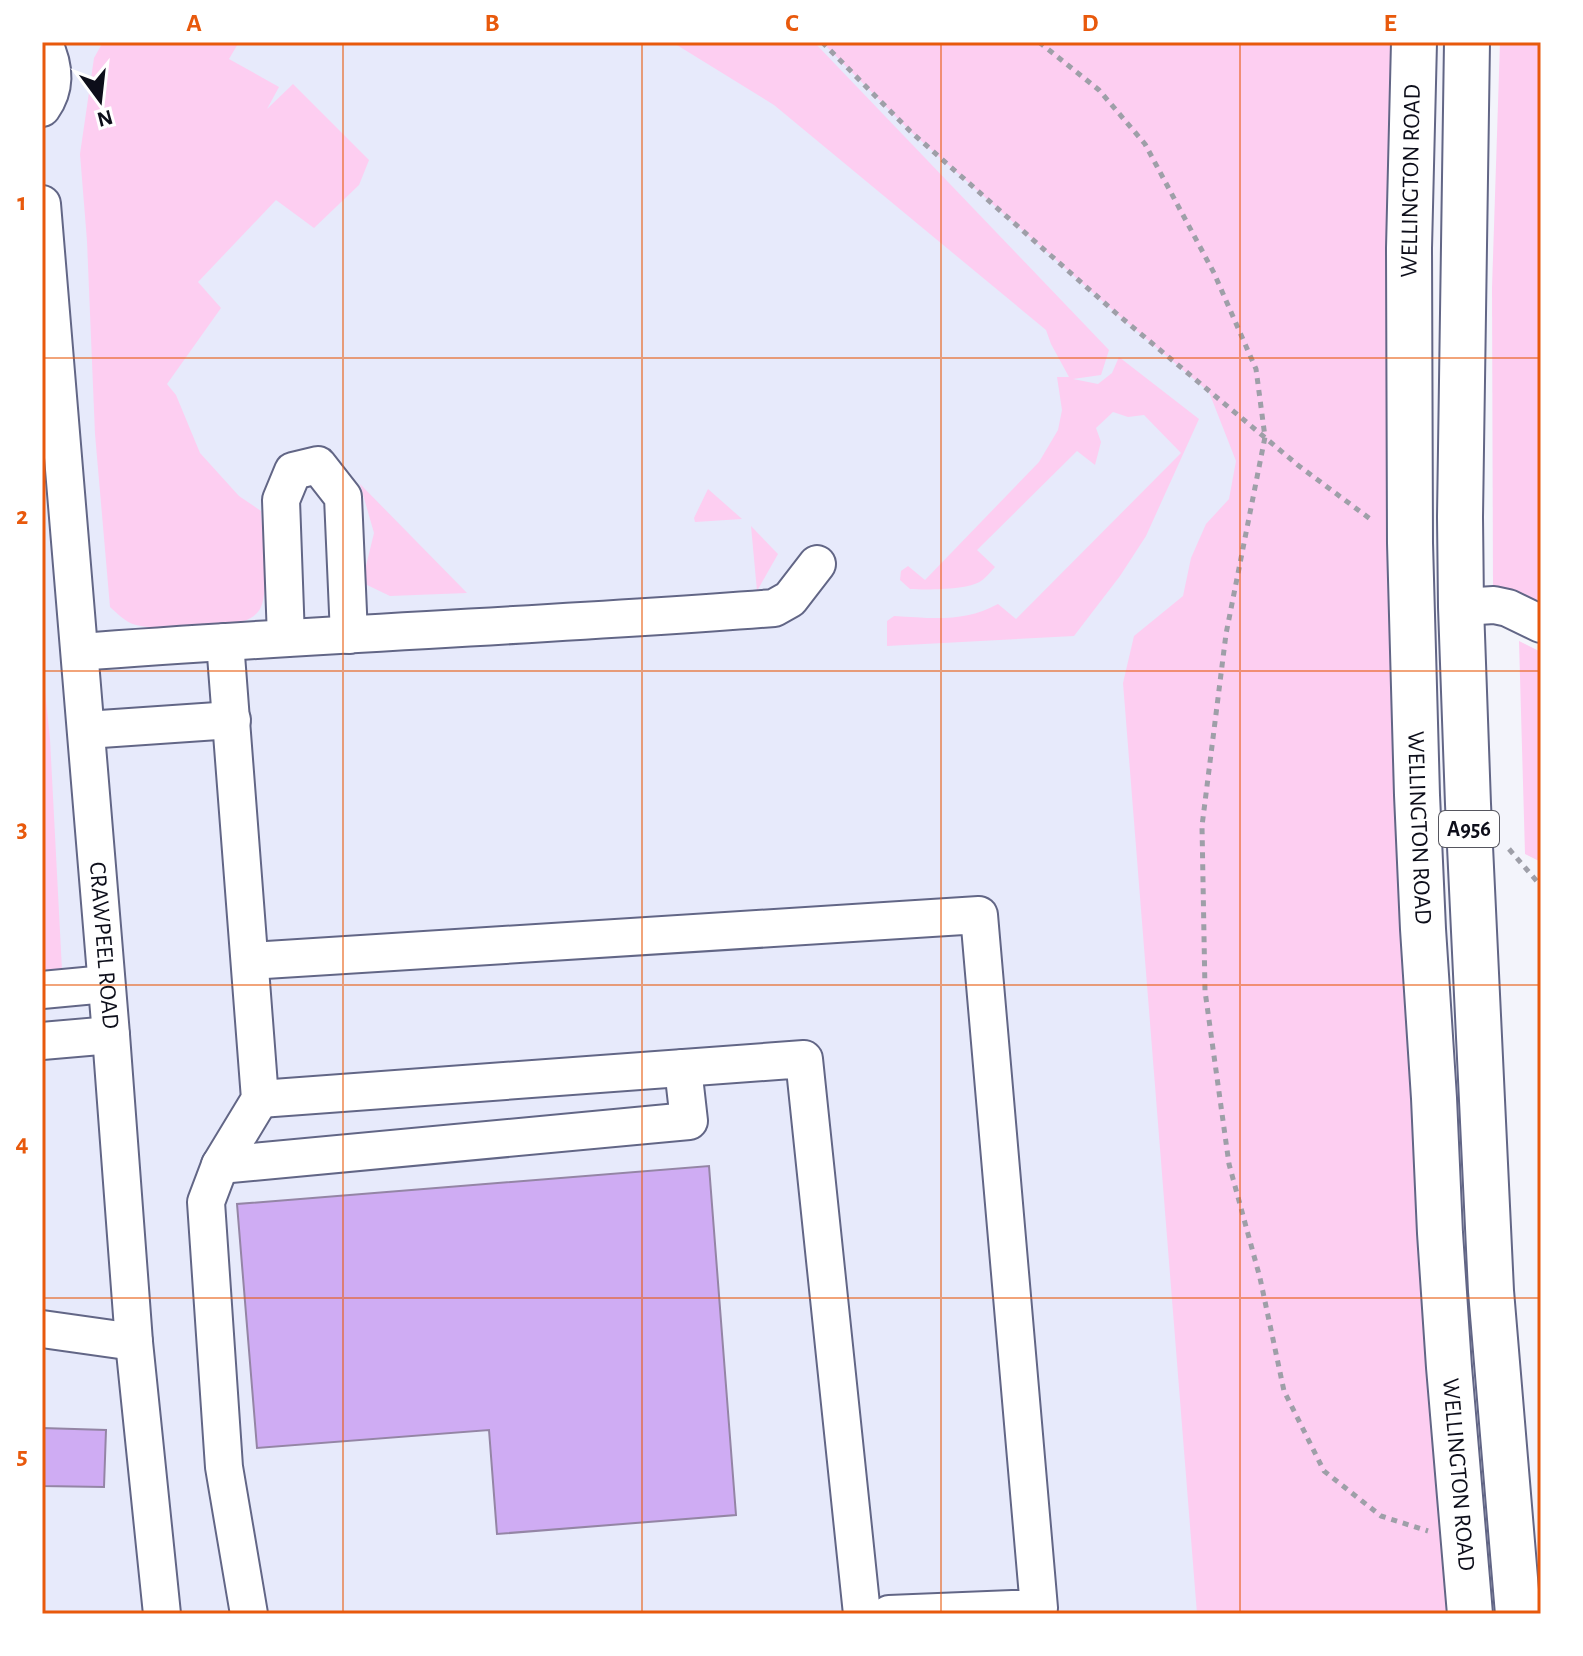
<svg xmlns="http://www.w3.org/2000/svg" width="1583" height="1656" viewBox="0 0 1583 1656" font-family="'Alegreya Sans',sans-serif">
<rect width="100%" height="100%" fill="#f3f4fb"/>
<polygon fill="#e7eafb" points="42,42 828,42 1117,314 1299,466 1470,1614 42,1614"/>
<g fill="#fdcef1">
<path d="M 103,42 L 239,42 L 229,59 L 279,87 L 267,109 L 293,84 L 369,160 L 359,185 L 314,228 L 276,200 L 198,282 L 221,308 L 167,384 L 176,395 L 200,453 L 239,496 L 261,511 C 262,532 270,592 260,609 C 249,627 221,624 203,625 C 181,626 158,630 136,625 C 125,622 118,614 110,607 L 95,434 L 87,241 L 80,154 L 94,58 Z"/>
<path d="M 672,42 L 814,42 L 1109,350 L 1101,375 L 1073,379 L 1098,384 L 1112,373 L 1119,357 L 1199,419 L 1146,536 L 1120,576 L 1074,636 L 887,646 L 887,621 L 894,616 C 932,618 963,623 998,604 L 1016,619 L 1181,453 L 1144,415 L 1128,417 L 1113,412 L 1096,428 L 1101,442 L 1095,465 L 1077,451 L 977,550 L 995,567 C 991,571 986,578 981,581 C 968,590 927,590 910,589 L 900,580 L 901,571 L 908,566 L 925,580 L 1039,462 L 1058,430 L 1062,410 L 1057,377 L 1069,377 L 1051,344 L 1046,330 L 774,105 Z"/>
<polygon points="822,42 1414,42 1457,1614 1197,1614 1123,683 1134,636 1183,596 1191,558 1206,524 1229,499 1236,461 1209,392 1117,314 910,131"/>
<polygon points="1500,42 1541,42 1541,608 1527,606 1493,586 1492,288"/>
<polygon points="360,484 467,593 390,596 365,584 365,570 374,533"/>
<polygon points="708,489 742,519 695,522 694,518"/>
<polygon points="751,526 778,554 757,591"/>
<polygon points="1519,641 1541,652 1541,862 1525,854"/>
<polygon points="42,663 50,739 62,970 42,974"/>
</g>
<g fill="#cfacf3" stroke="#9485a5" stroke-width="2">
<polygon points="709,1166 736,1515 497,1534 489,1430 257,1448 237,1204"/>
<polygon points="42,1428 106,1430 104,1487 42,1486"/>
</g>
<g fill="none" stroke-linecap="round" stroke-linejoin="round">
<defs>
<g id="minor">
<path d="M 42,108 C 57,87 54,64 43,42"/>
<path id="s1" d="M 42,204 L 111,1035 L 134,1342 L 162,1614"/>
<polyline points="1461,607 1494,605 1508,608 1541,624"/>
<polyline points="286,638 281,500 293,471 318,465 343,497 349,635"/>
<polyline points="225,642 260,1099 220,1165 206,1202 224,1467 249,1614"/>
<path d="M 80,652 C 311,634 542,626 774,608 L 790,599 L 817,564"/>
<polyline points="86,730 232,720"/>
<polyline points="251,961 979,915 1039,1608 889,1614"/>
<polyline points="42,990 106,984"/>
<polyline points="42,1041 111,1035"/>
<polyline points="260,1099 804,1059 862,1614"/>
<polyline points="220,1165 689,1121 683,1068"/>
<polyline points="42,1329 134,1342"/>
</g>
<g id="major">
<path id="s2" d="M 1414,42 L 1409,248 L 1410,543 L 1417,795 L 1423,929 L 1434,1098 L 1440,1233 L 1449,1367 L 1470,1614"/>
<polyline points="1467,42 1460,517 1461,607 1468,804 1491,1291 1518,1614"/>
</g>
</defs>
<use href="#minor" stroke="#626686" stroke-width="40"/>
<use href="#major" stroke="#626686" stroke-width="48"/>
<g stroke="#9e9fa8" stroke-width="5" stroke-dasharray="6 6" stroke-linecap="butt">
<polyline points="822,42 910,131 1117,314 1299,466 1373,521"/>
<polyline points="1039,42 1099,90 1145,144 1214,273 1256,369 1265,437 1226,634 1202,826 1205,991 1229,1164 1260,1278 1284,1391 1324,1471 1381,1516 1428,1531"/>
<polyline points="1509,849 1541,886"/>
</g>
<use href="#minor" stroke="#fff" stroke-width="36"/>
<use href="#major" stroke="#fff" stroke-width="44"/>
</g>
<path fill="none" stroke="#e8590c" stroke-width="2" stroke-opacity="0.55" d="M 343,42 L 343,1614M 642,42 L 642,1614M 941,42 L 941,1614M 1240,42 L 1240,1614M 42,358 L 1541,358M 42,671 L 1541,671M 42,985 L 1541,985M 42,1298 L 1541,1298"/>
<g text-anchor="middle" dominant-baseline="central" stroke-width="6" stroke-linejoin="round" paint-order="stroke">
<rect fill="#fff" stroke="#56565f" stroke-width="2" x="1439" y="811" width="60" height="36" rx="6"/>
<g font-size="22" font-weight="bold" fill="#0d0e1a">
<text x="1469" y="829">A956</text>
</g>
<g font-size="24" fill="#0d0e1a" stroke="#fff">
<text transform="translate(1411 181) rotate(-89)">WELLINGTON ROAD</text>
<text stroke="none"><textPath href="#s2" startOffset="786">WELLINGTON ROAD</textPath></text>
<text stroke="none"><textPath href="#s1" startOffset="744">CRAWPEEL ROAD</textPath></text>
<text stroke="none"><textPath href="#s2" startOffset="1434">WELLINGTON ROAD</textPath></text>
</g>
</g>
<rect width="1583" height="1656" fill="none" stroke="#ffffff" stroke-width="88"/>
<g transform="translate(100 100) rotate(165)" stroke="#ffffff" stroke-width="6" paint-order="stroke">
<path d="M0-6L14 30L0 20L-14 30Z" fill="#0d0e1a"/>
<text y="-12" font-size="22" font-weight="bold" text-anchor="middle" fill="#0d0e1a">N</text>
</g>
<rect x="44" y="44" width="1495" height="1568" fill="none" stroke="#e8590c" stroke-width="3"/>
<g font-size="26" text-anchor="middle" font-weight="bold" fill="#e8590c">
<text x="194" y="31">A</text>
<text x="492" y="31">B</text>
<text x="792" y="31">C</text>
<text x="1090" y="31">D</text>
<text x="1390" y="31">E</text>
<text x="22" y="210">1</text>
<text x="22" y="524">2</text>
<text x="22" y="837">3</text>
<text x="22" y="1151">4</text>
<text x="22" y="1464">5</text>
</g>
</svg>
